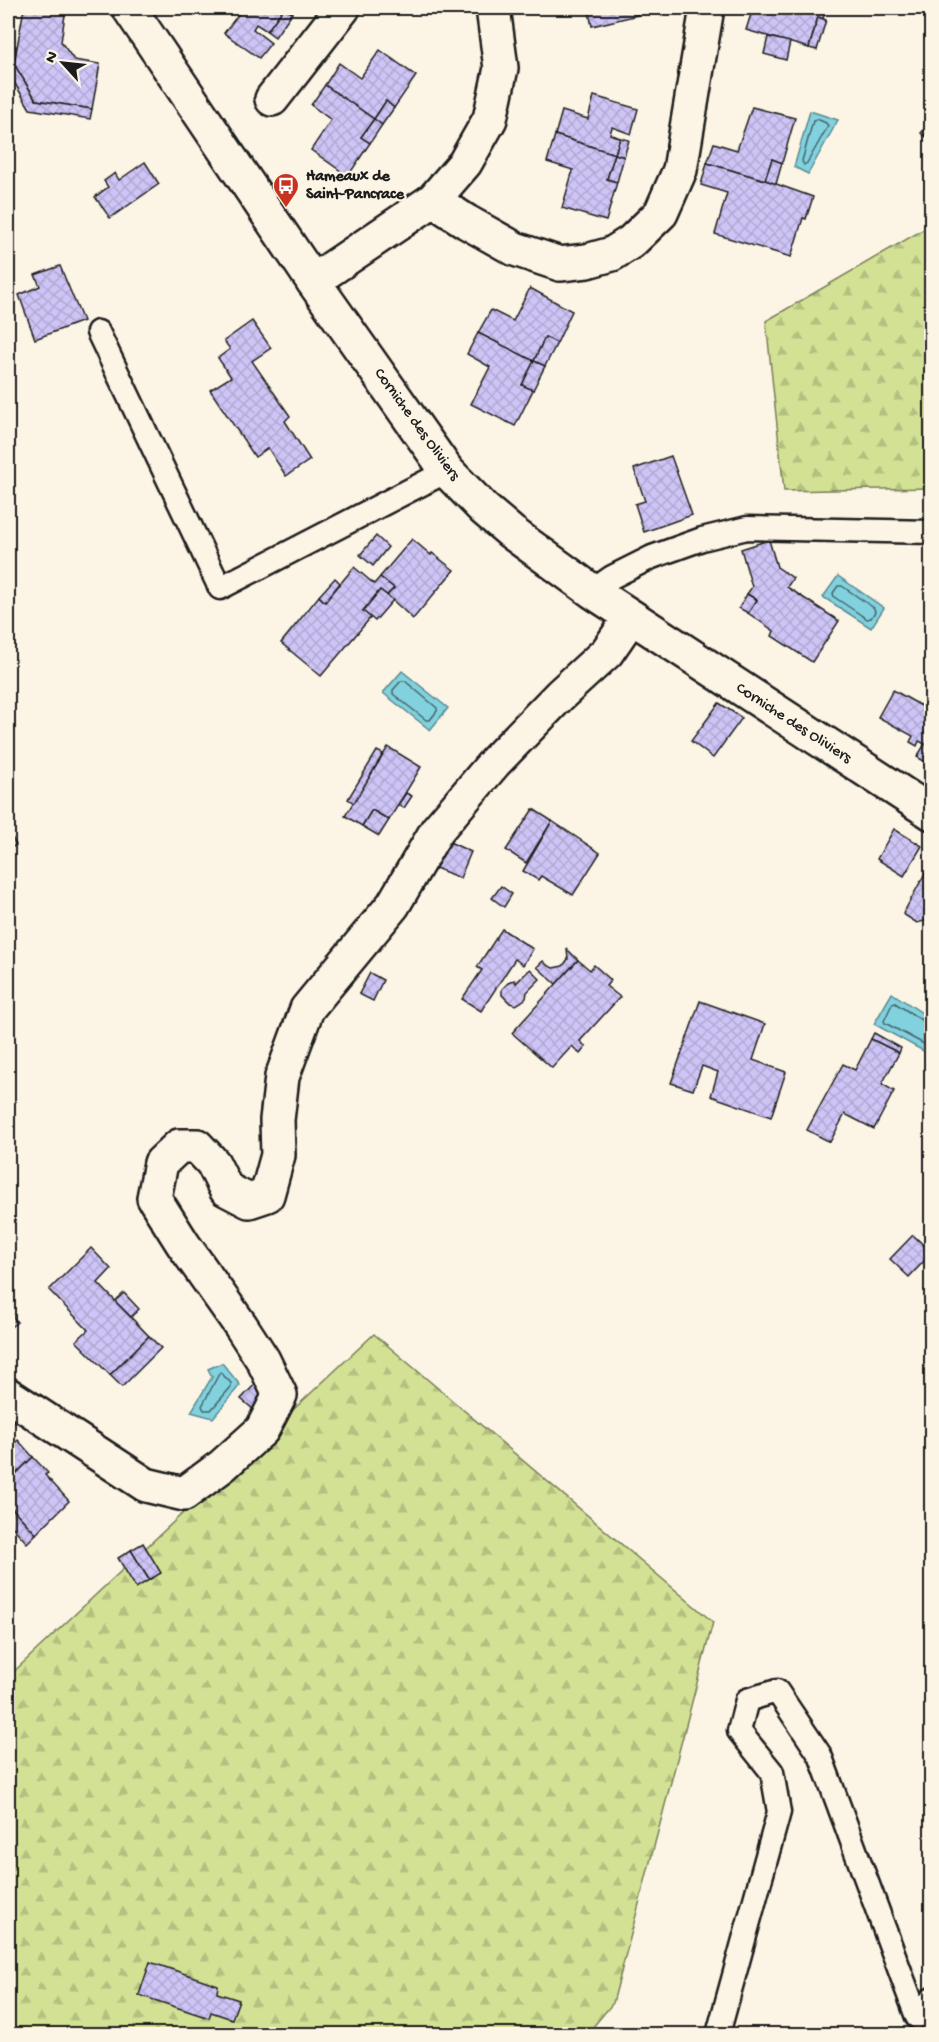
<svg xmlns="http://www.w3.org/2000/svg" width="939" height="2042" viewBox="0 0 939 2042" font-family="'Gochi Hand',sans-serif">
<defs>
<pattern id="forest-firs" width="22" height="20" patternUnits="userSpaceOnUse" patternTransform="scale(1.5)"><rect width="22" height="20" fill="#d2e194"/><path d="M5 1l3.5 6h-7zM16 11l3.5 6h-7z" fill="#b4c07f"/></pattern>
<pattern id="building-cross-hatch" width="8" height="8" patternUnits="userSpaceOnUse" patternTransform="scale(1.5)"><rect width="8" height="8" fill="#cec4f6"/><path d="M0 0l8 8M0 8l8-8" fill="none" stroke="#b0a8d2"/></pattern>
</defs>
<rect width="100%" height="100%" fill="#fcf5e5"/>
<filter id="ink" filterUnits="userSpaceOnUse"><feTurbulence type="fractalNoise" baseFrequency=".0167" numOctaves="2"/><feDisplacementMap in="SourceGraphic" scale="12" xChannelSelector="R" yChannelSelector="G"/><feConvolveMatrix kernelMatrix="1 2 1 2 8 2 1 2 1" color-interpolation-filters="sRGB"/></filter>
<g filter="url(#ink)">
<g fill="url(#forest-firs)" stroke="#777e58" stroke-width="1.5">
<polygon points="931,225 931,488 784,491 766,321"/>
<polygon points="374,1334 713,1622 613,2003 587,2034 8,2034 8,1677"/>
</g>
<g fill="#81d1de" stroke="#598990" stroke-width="1.5">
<polygon points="810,111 838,120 808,174 794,167"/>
<polygon points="838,576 884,608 871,628 823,597"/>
<polygon points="402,671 448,708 430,730 383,693"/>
<polygon points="892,993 931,1019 931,1044 927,1053 874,1024"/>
<polygon points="222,1363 240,1385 213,1418 191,1412 212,1377 208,1369"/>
</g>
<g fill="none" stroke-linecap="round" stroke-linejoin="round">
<g stroke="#44646a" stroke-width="1.5">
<polygon points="817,119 826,123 828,126 807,163 804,165 802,161 813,121"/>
<polygon points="838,586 842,586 874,608 875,612 871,618 867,619 834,597 833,593"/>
<polygon points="401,681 405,681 437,708 437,711 430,720 426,720 393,694 393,690"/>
<polyline points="932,1023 926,1023 895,1003 892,1004 884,1021 885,1023 924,1044 932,1043"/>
<polygon points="220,1372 231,1383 231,1387 211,1410 204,1410 202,1406"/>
</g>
</g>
<g fill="url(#building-cross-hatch)" stroke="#1c1c1c" stroke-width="1.5">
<polygon points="24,8 66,8 61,42 74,60 100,64 92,109 36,100 14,64"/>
<polygon points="237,8 284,8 267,31 256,24 253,29 271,43 259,58 224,33 241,11"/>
<polygon points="284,8 296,8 292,13"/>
<polygon points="284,8 292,13 275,37 267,31"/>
<polygon points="588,8 636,8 638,15 592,26"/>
<polygon points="753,8 776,14 778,8 826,8 823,19 818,17 809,48 746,30"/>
<polygon points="818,17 826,20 817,50 809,48"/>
<polygon points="768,37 790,42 786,60 764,54"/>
<polygon points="11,46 16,46 14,64 36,100 92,109 90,119 30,109 8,72"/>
<polygon points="380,50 416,76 394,108 386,101 374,119 325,85 339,63 360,78"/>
<polygon points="325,85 374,119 361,137 370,143 348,176 311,150 331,120 311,105"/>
<polygon points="594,96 638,109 631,134 612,127 610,134 620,138 615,154 555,135 562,111 588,119"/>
<polygon points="386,101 394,108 382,125 374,119"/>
<polygon points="752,107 795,118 782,163 772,159 765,180 707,163 714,143 737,150"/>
<polygon points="374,119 382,125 370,143 361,137"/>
<polygon points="932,120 932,141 921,133"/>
<polygon points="555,135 615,154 607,179 617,182 606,221 562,208 573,170 547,162"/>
<polygon points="620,138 629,140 624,157 615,154"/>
<polygon points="615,154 624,157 617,182 607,179"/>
<polygon points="772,159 782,163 776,184 765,180"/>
<polygon points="145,162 159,184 110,218 95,197 108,187 104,181 115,173 119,180"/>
<polygon points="707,163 765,180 813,197 806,219 803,218 791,257 715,234 727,193 701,185"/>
<polygon points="60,266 83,321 35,339 19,295 40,286 35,275"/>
<polygon points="530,288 572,311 557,343 545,337 534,361 478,333 491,310 513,321"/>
<polygon points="252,321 271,348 252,361 290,416 285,421 310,460 286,476 268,448 255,457 210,390 231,377 218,358 230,349 224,341"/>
<polygon points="478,333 534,361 522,385 533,390 515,426 471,404 490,367 467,354"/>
<polygon points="545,337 557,343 545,366 534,361"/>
<polygon points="534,361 545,366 533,390 522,385"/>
<polygon points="671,456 692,515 644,532 635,504 645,501 634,469"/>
<polygon points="376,536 388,547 373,566 360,555"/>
<polygon points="412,539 431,555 432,553 454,570 413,619 387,595 394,588 380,577"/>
<polygon points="769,540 777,567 793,578 787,587 839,621 812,662 772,636 774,631 748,613 757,600 747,594 752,587 741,549"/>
<polygon points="354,567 374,584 380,577 394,588 387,595 380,590 363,611 371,617 321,676 281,643 319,596 325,602"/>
<polygon points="335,578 340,583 325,602 319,596"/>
<polygon points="380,590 393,600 375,621 363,611"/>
<polygon points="747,594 757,600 748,613 739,608"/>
<polygon points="893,690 932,712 932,766 917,757 925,744 919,741 917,746 910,742 913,736 878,717"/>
<polygon points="719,703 742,718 713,758 691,741"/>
<polygon points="388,747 421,767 389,820 372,810 362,826 345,816"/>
<polygon points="377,751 383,754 354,803 348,799"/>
<polygon points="406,793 412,796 404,808 398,805"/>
<polygon points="533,809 552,821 526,863 506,850"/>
<polygon points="372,810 389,820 379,836 362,826"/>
<polygon points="552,821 600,853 573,895 541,876 538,880 523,871"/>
<polygon points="894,829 922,846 904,876 877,859"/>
<polygon points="8,830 16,845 8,850"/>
<polygon points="443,839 471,852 460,878 431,866"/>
<polygon points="930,864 932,919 917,923 903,914"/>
<polygon points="12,873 11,932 8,932 8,874"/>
<polygon points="501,886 512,894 504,907 492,898"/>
<polygon points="502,929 533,949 523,965 515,959 481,1011 462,999 482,970 477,967"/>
<rect x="8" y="932" width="3" height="16"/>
<polygon points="567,949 578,960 556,984 537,967 543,961 547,965 553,968 563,966 568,959"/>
<polygon points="578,960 590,970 594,965 611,980 606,986 620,997 580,1041 586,1047 580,1054 572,1046 552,1068 512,1033"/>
<polygon points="530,969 540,979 527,992 526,998 521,1002 516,1005 510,1003 502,995 502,989 510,981 515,980 516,983"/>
<polygon points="370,973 383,980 373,1001 359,994"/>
<polygon points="700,1001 765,1024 753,1060 786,1072 771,1117 711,1096 718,1072 702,1066 693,1090 671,1083"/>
<polygon points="874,1033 901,1048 899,1053 871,1039"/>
<polygon points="871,1039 899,1053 882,1084 894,1091 874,1129 845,1114 830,1142 807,1130 843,1064 855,1070"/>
<polygon points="913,1235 932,1253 909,1277 890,1259"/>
<polygon points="91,1248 111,1269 98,1283 149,1336 110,1375 76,1341 88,1330 49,1290"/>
<polygon points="124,1293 139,1309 131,1317 115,1301"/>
<polygon points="8,1309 17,1322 8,1329"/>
<polygon points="149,1336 161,1348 122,1387 110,1375"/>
<polygon points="258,1381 271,1391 254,1410 241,1399"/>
<polygon points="8,1436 15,1443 18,1440 33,1457 8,1482"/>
<polygon points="33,1457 48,1473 45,1475 69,1501 36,1534 8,1504 8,1482"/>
<polygon points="8,1504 36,1534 27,1543 8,1522"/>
<polygon points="143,1543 161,1573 149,1580 131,1550"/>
<polygon points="131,1550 149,1580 136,1588 118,1558"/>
<polygon points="150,1962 218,1985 217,1993 239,2000 232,2019 211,2012 209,2018 139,1995"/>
</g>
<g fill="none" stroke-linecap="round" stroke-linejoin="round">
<defs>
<g id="service">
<polyline points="98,332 220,588 447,471"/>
<polyline points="592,591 612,577 652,557 702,539 747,528 932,532"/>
<polyline points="718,2034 779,1812 772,1772 739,1731 747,1700 777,1691 820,1755 917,2017 932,1999"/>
</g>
<g id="minor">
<polyline points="272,99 343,8"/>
<polyline points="433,200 467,222 515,249 560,264 587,261 612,254 631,242 661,213 680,170 707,8"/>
<polyline points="313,281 433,200 465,163 490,119 501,68 493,8"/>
<polyline points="8,1395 146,1485 184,1494 222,1466 262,1430 280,1395 263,1360 241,1326 183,1244 154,1198 161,1163 179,1146 197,1146 213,1163 226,1189 249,1201 267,1195 278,1155 277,1120 282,1077 307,1009 393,905 437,830 495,762 560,695 607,652 631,617"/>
</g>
<polyline id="tertiary" points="129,8 313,281 447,471 484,509 511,532 592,591 932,813"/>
</defs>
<use href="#service" stroke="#1c1c1c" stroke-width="27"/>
<use href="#minor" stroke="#1c1c1c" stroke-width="38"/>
<use href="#tertiary" stroke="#1c1c1c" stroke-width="38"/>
<use href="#service" stroke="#fcf5e5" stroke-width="22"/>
<use href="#minor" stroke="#fcf5e5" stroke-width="33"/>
<use href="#tertiary" stroke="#fcf5e5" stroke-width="33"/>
</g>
</g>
<defs>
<symbol id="bus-pin" viewBox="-11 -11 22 30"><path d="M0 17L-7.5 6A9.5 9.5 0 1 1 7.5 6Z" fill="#c8321e" stroke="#fcf5e5"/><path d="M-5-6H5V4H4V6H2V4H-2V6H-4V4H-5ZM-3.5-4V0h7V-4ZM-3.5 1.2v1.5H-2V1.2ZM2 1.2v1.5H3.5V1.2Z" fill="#fff"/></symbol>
</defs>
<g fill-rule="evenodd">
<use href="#bus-pin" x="271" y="171" width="30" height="40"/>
</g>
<g text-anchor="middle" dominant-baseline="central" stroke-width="4.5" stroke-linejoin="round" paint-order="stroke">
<g font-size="16" font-weight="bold" fill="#1c1c1c" stroke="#fcf5e5" text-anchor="start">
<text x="306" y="177">Hameaux de<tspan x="306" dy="18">Saint-Pancrace</tspan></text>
</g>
<g font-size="16" fill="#1c1c1c" stroke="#fcf5e5">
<text transform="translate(416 425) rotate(54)">Corniche des Oliviers</text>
<text transform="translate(793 724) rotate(33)">Corniche des Oliviers</text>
</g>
</g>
<rect width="939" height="2042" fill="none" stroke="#fcf5e5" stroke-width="30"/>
<rect x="15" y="15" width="909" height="2012" fill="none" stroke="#1c1c1c" stroke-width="2" filter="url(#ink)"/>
<g transform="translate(63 63) rotate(297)" stroke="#fcf5e5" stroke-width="4.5" paint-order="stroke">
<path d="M0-4.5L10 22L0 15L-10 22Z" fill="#1c1c1c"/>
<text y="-9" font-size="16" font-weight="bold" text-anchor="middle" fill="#1c1c1c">N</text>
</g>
</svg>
